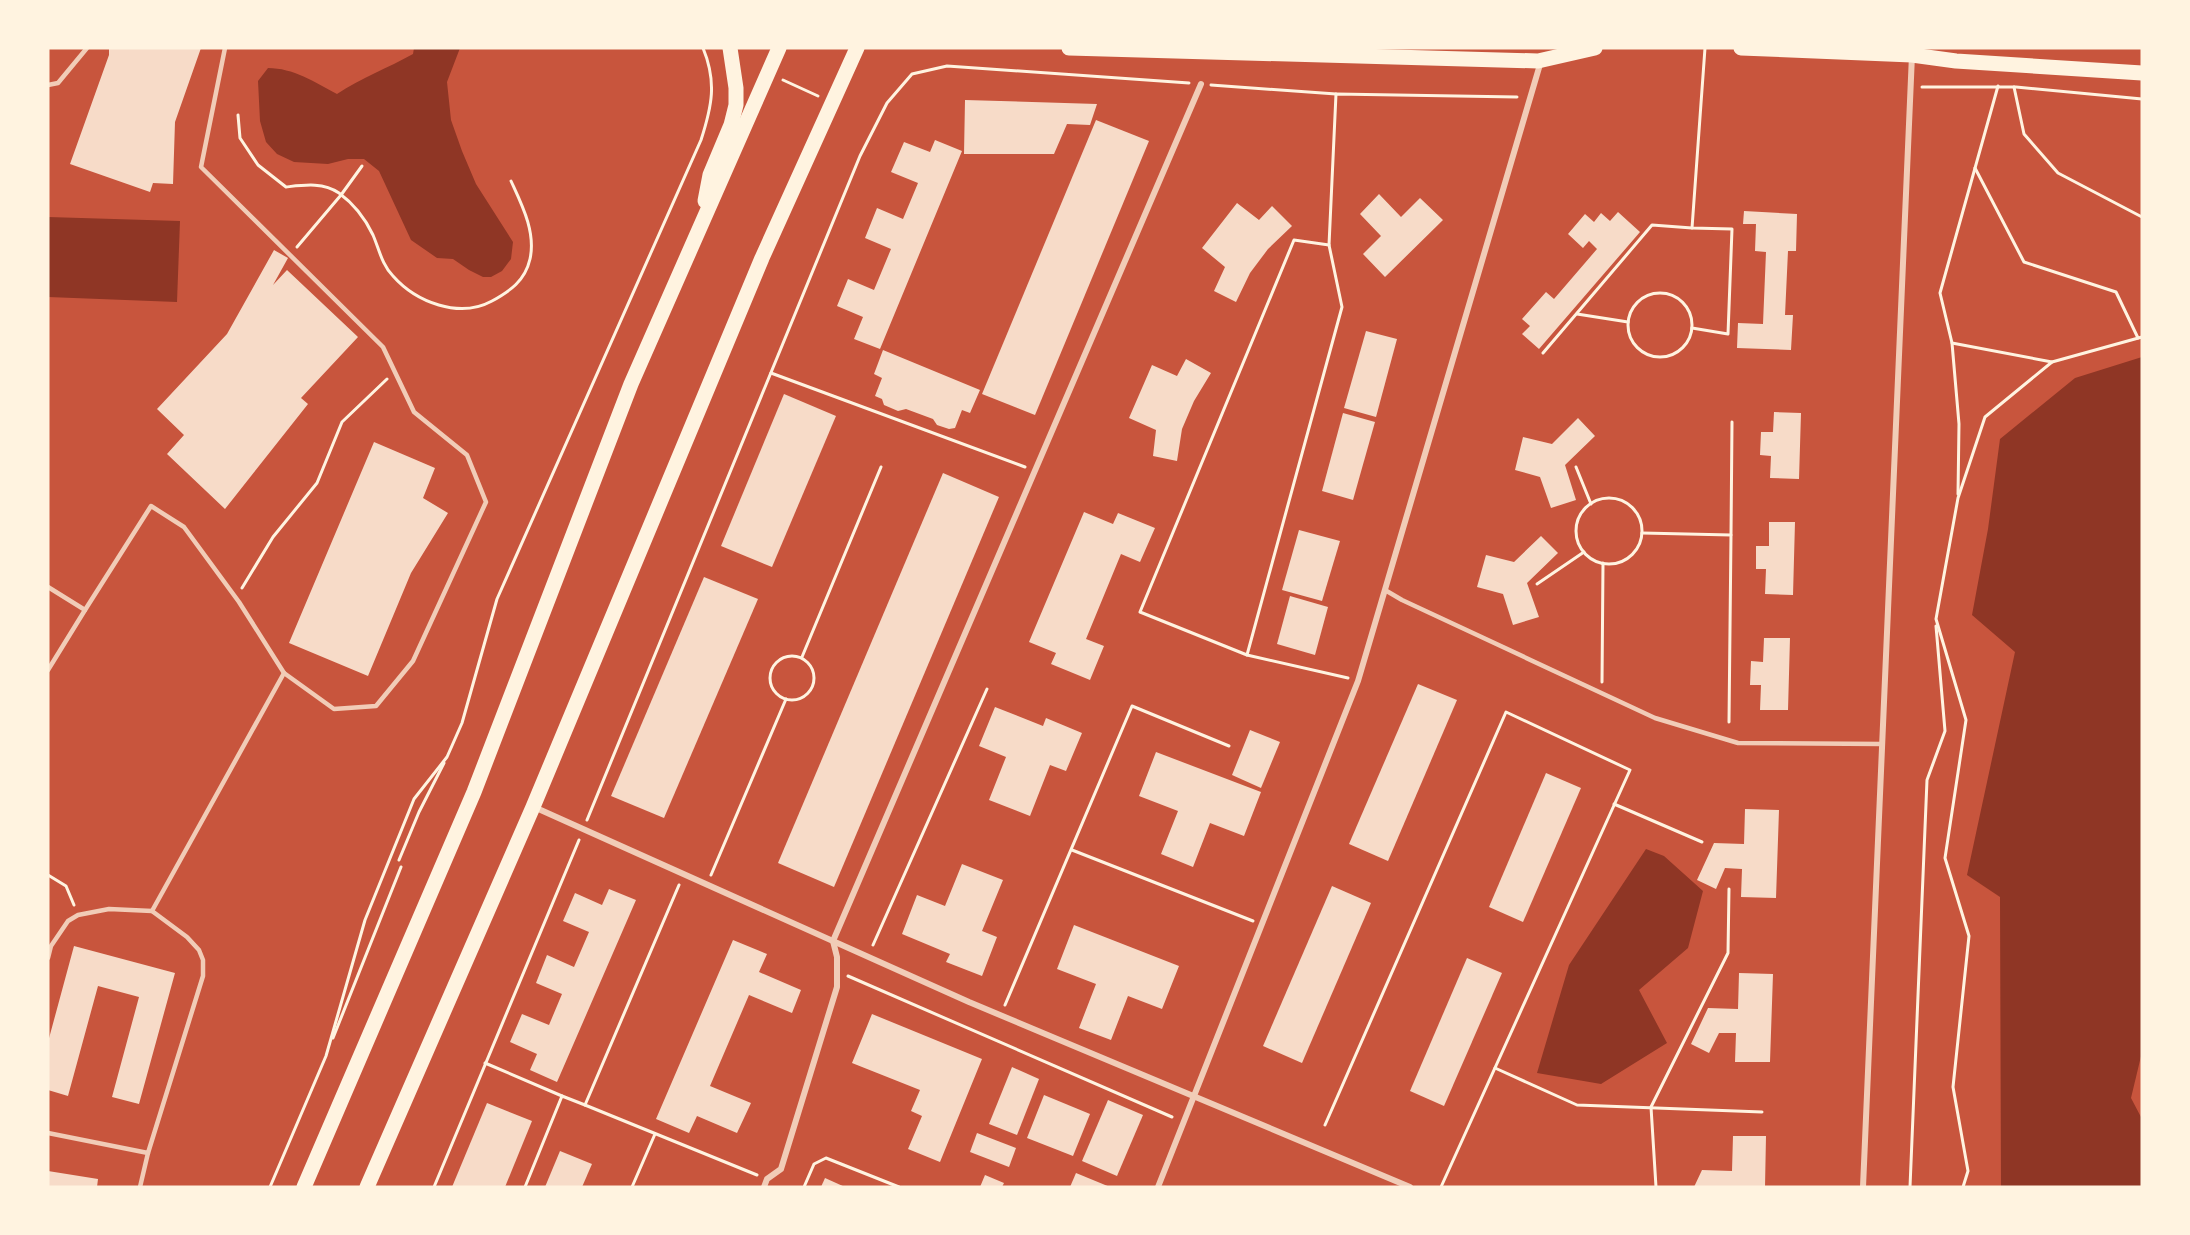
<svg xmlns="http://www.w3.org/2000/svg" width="2190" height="1235" viewBox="0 0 2190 1235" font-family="'Source Sans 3',sans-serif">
<rect width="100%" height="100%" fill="#c8553d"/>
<g fill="#8f3625">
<path d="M 414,48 L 460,48 L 447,82 L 451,120 L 462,151 L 476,184 L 513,242 L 511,259 L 502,271 L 491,277 L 483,277 L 469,270 L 453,259 L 437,258 L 411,240 L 379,171 L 364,159 L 348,159 L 328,164 L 294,162 L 277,154 L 266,142 L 260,121 L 258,81 L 268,68 C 293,68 315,82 337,94 C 361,78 388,68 413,54 Z"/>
<polygon points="48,217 180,221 177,302 48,297"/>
<polygon points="2142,357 2142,1052 2131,1098 2142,1119 2142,1187 2001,1187 2000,897 1967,875 2015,652 1972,615 1988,529 2000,439 2075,378"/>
<polygon points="1646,849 1664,856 1703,891 1688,948 1639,990 1667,1043 1601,1084 1537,1073 1569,965"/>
</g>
<g fill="#f7dbc8">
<polygon points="109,48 201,48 175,122 173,184 153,183 150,192 70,164 109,55"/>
<polygon points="965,100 1097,104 1090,125 1067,124 1054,154 964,154"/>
<polygon points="1096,120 1149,141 1035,415 982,394"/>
<polygon points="935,140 962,151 880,349 854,339 863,317 837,306 848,279 874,290 891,249 865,238 877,208 903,219 918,183 891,172 904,142 930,152"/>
<polygon points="1379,194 1401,217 1420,198 1443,220 1385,277 1363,254 1381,236 1360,214"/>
<polygon points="1237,203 1259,220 1272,206 1292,226 1268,249 1250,273 1236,302 1214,291 1225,267 1202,248"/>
<polygon points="1744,211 1797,214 1796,251 1788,251 1785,315 1793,315 1791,350 1737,348 1738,323 1763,324 1766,252 1755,251 1756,224 1743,224"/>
<polygon points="1618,212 1640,232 1539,349 1522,334 1530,326 1522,319 1546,292 1554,299 1597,249 1589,241 1583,248 1568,234 1585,214 1594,222 1601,213 1610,221"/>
<polygon points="274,250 288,258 273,285 287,270 358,337 301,398 308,404 225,509 167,454 184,435 157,409 227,334"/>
<polygon points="1366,331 1397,339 1376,417 1344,408"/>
<polygon points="883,350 980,390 970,413 962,410 955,428 949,429 937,425 933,419 906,409 898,411 884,405 882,399 875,396 882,378 874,374"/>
<polygon points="1186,359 1211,373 1194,401 1182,429 1177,461 1153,456 1156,430 1129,418 1152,365 1177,376"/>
<polygon points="784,394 836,416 772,567 721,546"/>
<polygon points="1774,412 1801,413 1799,479 1770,478 1771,456 1760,455 1761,432 1773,432"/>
<polygon points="1343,413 1375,422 1353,500 1322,491"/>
<polygon points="1578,418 1595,436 1565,465 1576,500 1551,508 1540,477 1515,470 1523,437 1552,444"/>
<polygon points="374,442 435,468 423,498 448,513 411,573 368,676 289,643"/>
<polygon points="943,473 999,497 834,887 778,863"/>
<polygon points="1084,512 1113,524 1118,513 1155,528 1140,562 1121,554 1086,639 1104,646 1090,680 1051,664 1056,653 1029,642"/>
<polygon points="1769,522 1795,522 1793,595 1765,594 1766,569 1756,569 1756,546 1769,546"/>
<polygon points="1299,530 1340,541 1322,601 1282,590"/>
<polygon points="1541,536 1558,553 1527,583 1539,617 1513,625 1503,594 1477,587 1486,555 1514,562"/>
<polygon points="704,577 758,599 664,818 611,796"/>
<polygon points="1290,596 1328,607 1315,655 1277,644"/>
<polygon points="1764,638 1790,638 1788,710 1760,710 1761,685 1750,685 1751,661 1763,662"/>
<polygon points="1418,684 1457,700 1388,861 1349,844"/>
<polygon points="995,707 1043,726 1046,718 1082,733 1066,771 1050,765 1030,816 989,800 1006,757 979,746"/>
<polygon points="1250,730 1280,742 1261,788 1232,775"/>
<polygon points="1156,752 1261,792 1244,836 1210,823 1193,867 1161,854 1178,811 1139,796"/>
<polygon points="1546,773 1581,788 1523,922 1489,907"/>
<polygon points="1745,809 1779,810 1776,898 1741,897 1742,869 1725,868 1716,889 1697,880 1714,843 1744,844"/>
<polygon points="962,864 1003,880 982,931 997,937 982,976 946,962 950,954 902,934 917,895 945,906"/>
<polygon points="1332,886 1371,903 1302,1063 1263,1046"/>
<polygon points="609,889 636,900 557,1082 530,1070 537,1054 510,1042 522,1014 549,1025 562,994 536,983 547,955 574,967 589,932 563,921 575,893 602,905"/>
<polygon points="1074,925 1179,966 1162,1009 1128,996 1111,1040 1079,1028 1096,984 1057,969"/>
<polygon points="733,940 767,954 759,972 801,990 792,1013 749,995 710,1086 751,1103 737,1133 697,1116 689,1133 656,1119"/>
<polygon points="74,946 175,973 139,1104 112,1097 139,997 98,986 68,1096 48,1090 48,1042"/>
<polygon points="1467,958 1502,973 1444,1106 1410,1091"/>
<polygon points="1739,973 1773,974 1770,1062 1735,1062 1736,1033 1719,1033 1709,1053 1691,1044 1708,1008 1738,1009"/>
<polygon points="872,1014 982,1059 940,1162 908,1149 922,1116 911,1111 920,1090 852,1063"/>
<polygon points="1012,1067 1039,1079 1017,1135 989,1124"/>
<polygon points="1044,1095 1090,1114 1073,1156 1027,1138"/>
<polygon points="1108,1100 1143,1115 1117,1176 1082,1161"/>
<polygon points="487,1103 532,1121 505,1187 452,1187"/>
<polygon points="977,1133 1016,1148 1009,1167 970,1152"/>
<polygon points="1733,1136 1766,1136 1765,1187 1694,1187 1702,1170 1732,1171"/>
<polygon points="560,1151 592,1164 582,1187 545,1187"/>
<polygon points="48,1171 98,1179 97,1187 48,1187"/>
<polygon points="1076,1173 1110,1187 1070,1187"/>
<polygon points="985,1175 1004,1183 1002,1187 980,1187"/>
<polygon points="825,1178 845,1187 821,1187"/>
</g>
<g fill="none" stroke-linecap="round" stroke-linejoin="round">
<g stroke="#fff3e0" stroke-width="3">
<polyline points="783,80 818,96"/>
<polyline points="1211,85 1336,94"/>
<polyline points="1998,86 1940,293 1952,343 2052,362"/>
<polyline points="1922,87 2016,87 2142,99"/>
<polyline points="2014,87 2024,134 2058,173 2142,217"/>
<path d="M 238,115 L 240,138 L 258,165 L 286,187 C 304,185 323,182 339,193 C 354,204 365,218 373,235 C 379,249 382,265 393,276 C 416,302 459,319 492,301 C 510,291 525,281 530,259 C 536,232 522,205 511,181"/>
<polyline points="1975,168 2024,262 2116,292 2138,338"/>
<polyline points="297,247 341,195 362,166"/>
<circle cx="1660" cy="325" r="32"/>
<polyline points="1577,314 1628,322"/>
<polyline points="1692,328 1728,334 1732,229 1692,228 1705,48"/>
<polyline points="1952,343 1959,424 1958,494"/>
<polyline points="1543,353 1652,225 1692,228"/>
<polyline points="771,373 1025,467"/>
<polyline points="1576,467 1591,504"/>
<circle cx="1609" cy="531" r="33"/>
<polyline points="1642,533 1731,535 1729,722"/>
<polyline points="1731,535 1732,422"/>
<polyline points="1537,584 1584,552"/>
<polyline points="242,588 273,537 317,483 342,422 387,379"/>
<polyline points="1247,655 1140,612 1294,240 1329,245"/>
<circle cx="792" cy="678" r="22"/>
<polyline points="802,657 881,467"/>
<polyline points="1348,678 1247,655 1342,307 1329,245 1336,94 1517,97"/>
<polyline points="1602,682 1603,563"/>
<polyline points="1614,804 1702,842"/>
<polyline points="587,820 860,156 887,103 912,74 947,66 1189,83"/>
<polyline points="1072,850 1253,921"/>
<polyline points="399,860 419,812 444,763"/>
<polyline points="48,875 66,886 74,905"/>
<polyline points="711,875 786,699"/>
<polyline points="679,885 585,1105 757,1175"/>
<polyline points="873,945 987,689"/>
<polyline points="848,976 1172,1117"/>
<polyline points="1005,1005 1132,706 1229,746"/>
<polyline points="333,1038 401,867"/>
<polyline points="485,1063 562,1096"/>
<polyline points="1495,1068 1577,1105 1762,1112"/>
<polyline points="1325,1125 1506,712 1630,770 1441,1187"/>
<path d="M 270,1187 L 326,1056 L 365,920 L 414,799 L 447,757 L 462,723 L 497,599 L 701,140 C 712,106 717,82 703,48"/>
<polyline points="434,1187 579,840"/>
<polyline points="525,1187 562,1096 585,1105"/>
<polyline points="632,1187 655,1134"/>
<polyline points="804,1187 814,1164 826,1158 899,1187"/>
<polyline points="1656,1187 1651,1107 1728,953 1729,889"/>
<polyline points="1910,1187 1927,780 1945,731 1936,626"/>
<polyline points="1963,1187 1968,1171 1953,1087 1969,936 1945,858 1966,720 1936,619 1958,498 1985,417 2052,362 2142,337"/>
</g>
<g stroke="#f1ccb7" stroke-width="4.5">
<polyline points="48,85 58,83 87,48"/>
<polyline points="48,587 85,610 48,670"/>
<polyline points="1385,590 1402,600 1655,718 1738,743 1882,744"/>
<polyline points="85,610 151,506 184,527 239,602 284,673 334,709 376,706 413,661 486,502 467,455 414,412 383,347 201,167 225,48"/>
<polyline points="152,911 284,673"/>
<polyline points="48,958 51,946 68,921 78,915 109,909 152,911 187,937 199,950 203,960 203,976 148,1153 48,1133"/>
<polyline points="140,1187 148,1153"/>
</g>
<g stroke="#f1ccb7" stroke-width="6">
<polyline points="534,807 969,1002 1410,1187"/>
<polyline points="764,1187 767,1179 781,1169 837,987 837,957 833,941 1201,84"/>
<polyline points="1158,1187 1358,681 1541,61"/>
<polyline points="1863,1187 1912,55"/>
</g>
<g stroke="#fff3e0" stroke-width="15">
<polyline points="1069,48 1538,61 1595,48"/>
<polyline points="1741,48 1912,55 1956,61 2142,73"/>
<polyline points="705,201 710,175 731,125 736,105 736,88 730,48"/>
<polyline points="304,1187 474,792 631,384 779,48"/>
<polyline points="367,1187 533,807 762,258 857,48"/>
</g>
</g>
<rect width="2190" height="1235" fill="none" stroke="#fff3e0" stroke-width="99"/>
</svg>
